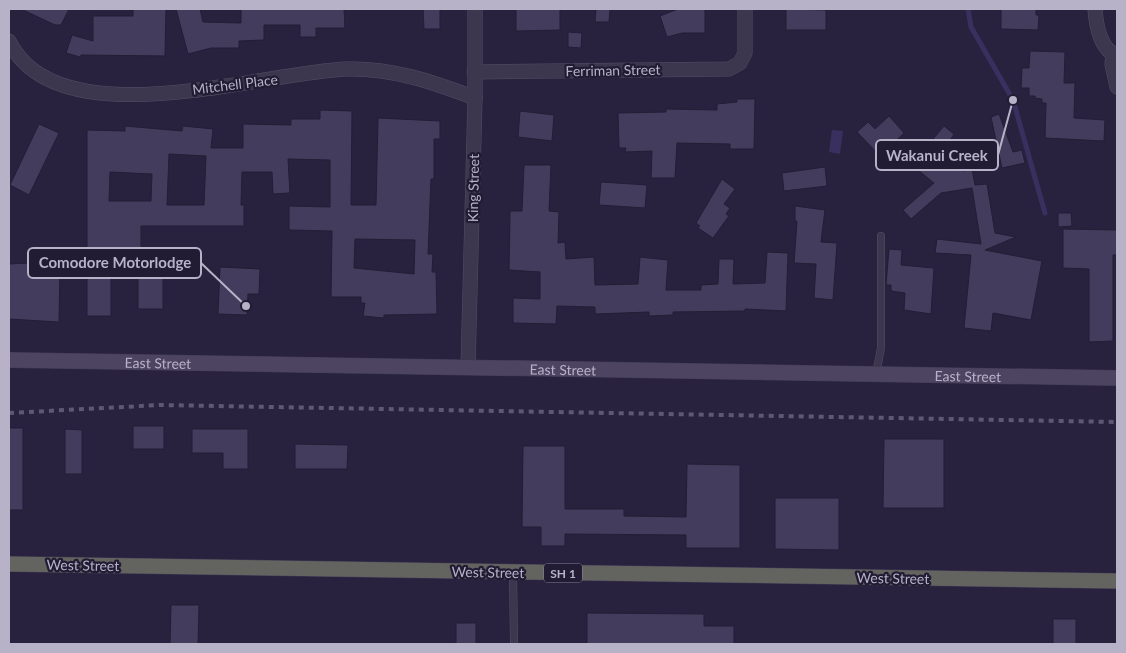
<svg xmlns="http://www.w3.org/2000/svg" width="1126" height="653" viewBox="0 0 1126 653" font-family="Lato,sans-serif">
<rect width="100%" height="100%" fill="#28223e"/>
<polygon fill="#3a305f" points="832,130 843,131 840,154 829,152"/>
<g fill="none" stroke-linecap="round" stroke-linejoin="round">
<polyline stroke="#3a305f" stroke-width="5" points="968,9 971,27 1013,100 1045,213"/>
</g>
<g fill="#433c5c" stroke="#231d35" fill-rule="evenodd">
<polygon points="21,9 69,9 61,25 55,25"/>
<polygon points="133,9 166,9 165,56 81,55 80,57 66,53 72,35 93,41 93,16 133,16"/>
<polygon points="176,9 200,9 203,22 241,23 241,9 344,9 345,28 316,28 316,37 300,37 300,25 264,25 264,40 239,41 239,48 211,48 188,54"/>
<polygon points="423,9 440,9 440,29 424,29"/>
<polygon points="516,9 560,9 560,30 516,31"/>
<polygon points="596,9 610,9 609,22 595,22"/>
<polygon points="678,9 705,9 705,33 682,33 667,37 660,16"/>
<polygon points="786,9 826,10 826,30 786,30"/>
<polygon points="1001,9 1036,9 1036,15 1039,15 1038,30 1001,29"/>
<polygon points="568,32 582,33 581,48 568,47"/>
<polygon points="1030,51 1065,52 1064,83 1075,83 1074,118 1105,120 1104,141 1045,138 1046,103 1042,103 1042,99 1035,98 1035,96 1029,96 1029,88 1021,88 1022,68 1029,68"/>
<polygon points="737,99 755,99 754,149 730,149 730,144 677,143 675,178 651,178 652,151 625,152 626,148 619,148 618,113 666,112 666,109 717,110 717,104 737,102"/>
<path d="M 320,110 L 352,111 L 351,205 L 376,205 L 378,118 L 440,121 L 440,139 L 434,139 L 434,179 L 431,179 L 428,254 L 433,254 L 432,272 L 436,272 L 437,314 L 384,315 L 384,318 L 363,316 L 365,303 L 361,303 L 361,297 L 331,297 L 332,231 L 289,230 L 289,206 L 330,207 L 330,160 L 288,159 L 290,193 L 273,194 L 272,172 L 242,172 L 241,205 L 244,205 L 244,226 L 141,226 L 141,265 L 163,265 L 163,309 L 138,309 L 138,268 L 111,266 L 111,316 L 87,316 L 87,130 L 125,131 L 125,126 L 182,131 L 183,126 L 213,129 L 211,148 L 243,148 L 243,124 L 291,125 L 291,119 L 320,119 ZM 169,154 L 206,156 L 204,205 L 167,205 ZM 110,172 L 152,174 L 151,201 L 109,201 ZM 355,239 L 415,240 L 414,274 L 354,268 Z"/>
<polygon points="520,111 554,115 552,141 518,137"/>
<polygon points="999,114 1013,152 1022,150 1025,163 1002,168 991,117"/>
<polygon points="889,116 904,133 880,156 857,132 868,122 875,129"/>
<polygon points="39,124 59,133 29,195 10,185"/>
<polygon points="944,126 954,134 944,150 963,171 972,169 975,185 987,184 995,233 1016,237 985,250 1042,261 1031,320 993,313 991,331 964,328 971,255 935,253 937,239 981,244 972,188 941,193 911,219 903,210 934,183 913,166 918,160 917,158"/>
<polygon points="524,165 551,165 549,211 559,212 558,243 565,242 566,259 594,257 595,285 638,284 640,257 668,260 666,290 701,290 701,285 718,284 719,259 734,259 733,284 765,283 767,252 788,253 786,311 745,309 745,311 673,312 673,315 649,316 649,312 595,314 595,307 557,306 556,324 513,323 513,298 540,299 540,272 509,270 510,211 522,211"/>
<polygon points="825,167 827,186 784,191 782,173"/>
<polygon points="722,179 735,189 724,204 730,208 726,214 729,216 713,238 698,228 700,226 696,223"/>
<polygon points="601,182 647,185 645,208 599,205"/>
<polygon points="795,206 825,210 821,242 837,243 833,300 814,298 816,264 794,263 797,221 795,221"/>
<polygon points="1058,213 1071,213 1072,226 1058,227"/>
<polygon points="1063,229 1117,230 1117,255 1113,255 1113,341 1089,342 1089,269 1063,268"/>
<polygon points="889,249 902,250 901,265 934,268 931,314 904,310 905,293 891,291 891,285 886,285"/>
<polygon points="29,263 60,263 59,322 9,319 9,264"/>
<polygon points="220,267 260,269 259,294 248,294 247,315 218,314"/>
<rect x="133" y="426" width="31" height="23"/>
<rect x="9" y="428" width="14" height="82"/>
<polygon points="65,429 82,430 82,474 65,474"/>
<polygon points="192,429 248,429 248,469 223,469 223,453 192,453"/>
<polygon points="884,439 944,439 944,508 883,508"/>
<polygon points="295,444 348,445 347,469 295,469"/>
<polygon points="523,446 565,446 565,509 624,509 624,516 686,517 687,464 740,465 740,548 686,548 686,535 565,534 565,546 541,546 541,527 522,527"/>
<polygon points="775,498 839,498 839,550 775,549"/>
<polygon points="171,605 199,605 198,644 170,644"/>
<polygon points="587,613 704,614 704,626 734,626 734,644 587,644"/>
<rect x="1053" y="619" width="23" height="25"/>
<rect x="456" y="623" width="20" height="21"/>
</g>
<g fill="none" stroke-linecap="round" stroke-linejoin="round">
<defs>
<g id="service">
<polyline points="876,374 881,348 881,236"/>
<polyline points="513,573 514,644"/>
</g>
<g id="minor">
<path d="M 1095,9 C 1096,23 1100,51 1117,55"/>
<path d="M 9,41 C 57,140 262,72 347,69 C 393,68 433,82 475,98"/>
<polyline points="1113,54 1112,64 1117,87"/>
<polyline points="474,72 729,69 740,63 745,53 745,9"/>
<polyline points="468,367 475,98 475,9"/>
</g>
<g id="secondary">
<path id="s1" d="M 9,360 L 1117,378"/>
</g>
<polyline id="trunk" points="9,564 1117,581"/>
</defs>
<use href="#service" stroke="#544e66" stroke-width="8"/>
<use href="#minor" stroke="#544e66" stroke-width="15"/>
<use href="#secondary" stroke="#423c54" stroke-width="16"/>
<use href="#trunk" stroke="#443e56" stroke-width="16"/>
<use href="#service" stroke="#3c364e" stroke-width="7"/>
<use href="#minor" stroke="#3c364e" stroke-width="14"/>
<use href="#secondary" stroke="#4c4461" stroke-width="15"/>
<use href="#trunk" stroke="#636460" stroke-width="15"/>
<polyline stroke="#5f5875" stroke-width="4" stroke-dasharray="5 5" stroke-linecap="butt" points="9,413 160,405 1117,422"/>
</g>
<g text-anchor="middle" dominant-baseline="central" stroke-width="4.5" stroke-linejoin="round" paint-order="stroke">
<rect fill="#211b33" stroke="#8b859c" stroke-width="1" x="544" y="563.5" width="38" height="19" rx="4"/>
<g font-size="12" font-weight="bold" fill="#b8b2c9">
<text x="563" y="573">SH 1</text>
</g>
<g font-size="14" fill="#b8b2c9" stroke="#211b33">
<text transform="translate(613 70) rotate(-1)">Ferriman Street</text>
<text transform="translate(235 84) rotate(-7)">Mitchell Place</text>
<text transform="translate(473 188) rotate(-89)">King Street</text>
<text stroke="none"><textPath href="#s1" startOffset="149">East Street</textPath></text>
<text stroke="none"><textPath href="#s1" startOffset="554">East Street</textPath></text>
<text stroke="none"><textPath href="#s1" startOffset="959">East Street</textPath></text>
<text transform="translate(83 565) rotate(1)">West Street</text>
<text transform="translate(488 572) rotate(1)">West Street</text>
<text transform="translate(893 578) rotate(1)">West Street</text>
</g>
</g>
<path fill="none" stroke="#b8b2c9" stroke-width="2" d="M1013 100L998 155M246 306L201 263"/>
<g fill="#b8b2c9" stroke="#211b33" stroke-width="2">
<circle cx="1013" cy="100" r="5"/>
<circle cx="246" cy="306" r="5"/>
</g>
<g fill="#211b33" stroke="#b8b2c9" stroke-width="2">
<rect x="876" y="140" width="122" height="30" rx="5"/>
<rect x="28" y="248" width="173" height="30" rx="5"/>
</g>
<g font-size="15" text-anchor="middle" font-weight="bold" fill="#b8b2c9">
<text x="937" y="161">Wakanui Creek</text>
<text x="115" y="268">Comodore Motorlodge</text>
</g>
<rect width="1126" height="653" fill="none" stroke="#b8b2c9" stroke-width="20"/>
</svg>
